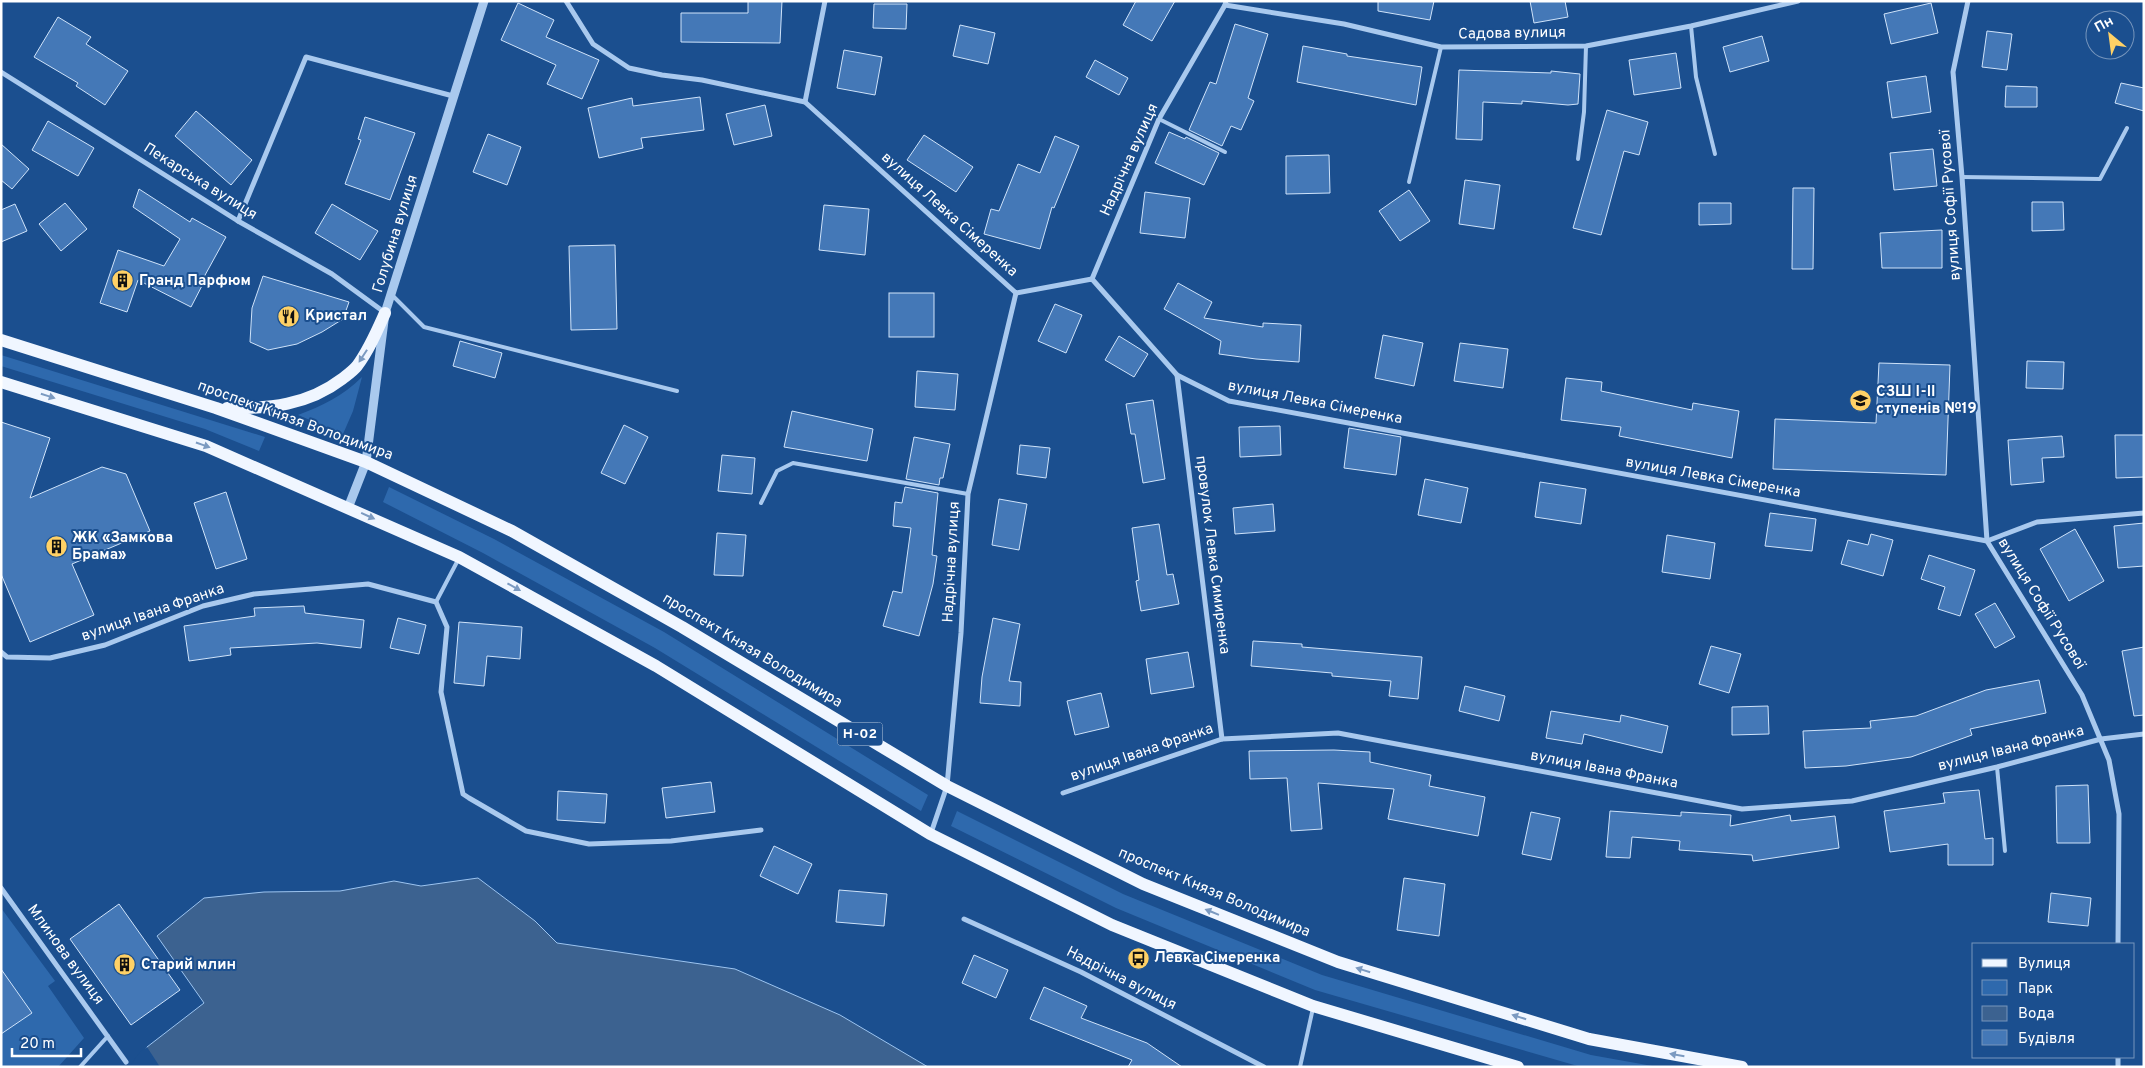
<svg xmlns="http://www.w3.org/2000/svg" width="2145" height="1068" viewBox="0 0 2145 1068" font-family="Overpass,sans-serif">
<rect width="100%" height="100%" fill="#1b4f8f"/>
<g fill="#2e69ad">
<polygon points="1,355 265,437 259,451 205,429 1,366"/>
<path d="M 362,377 L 353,411 L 343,434 L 298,415 C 322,406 343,396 362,377 Z"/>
<polygon points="389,487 494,539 664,632 928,795 921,811 655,648 483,553 383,502"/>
<polygon points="957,811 1123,894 1322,975 1591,1055 1658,1067 1581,1067 1315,990 1116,908 951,826"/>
<polygon points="1,908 55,981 48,986 84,1038 58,1067 1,1067"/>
</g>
<polygon fill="#3c6290" stroke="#9cc4f0" points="478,878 535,921 557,943 735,969 840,1015 928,1067 131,1067 147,1047 204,1003 157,936 204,898 264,892 340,891 394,881 421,886"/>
<polygon fill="#1b4f8f" points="147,1047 160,1067 129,1067 140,1052"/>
<g fill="#4478b7" stroke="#cfe3fa">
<polygon points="748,1 782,1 780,43 681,42 681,13 748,13"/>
<polygon points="1136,1 1175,1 1152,41 1123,25"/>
<polygon points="1378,1 1434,1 1430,20 1378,11"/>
<polygon points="1530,1 1565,1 1568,17 1534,23"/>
<polygon points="518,3 554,20 546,37 599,60 582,99 547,84 556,65 501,40"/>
<polygon points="1931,3 1938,33 1891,44 1884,14"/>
<polygon points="874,4 907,4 906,29 873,28"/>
<polygon points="58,17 91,37 86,44 128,71 105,105 76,86 78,83 34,57"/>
<polygon points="1235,24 1268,34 1248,98 1254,101 1241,130 1231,126 1222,146 1189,130 1210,82 1216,84"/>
<polygon points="960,25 995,33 988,64 953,56"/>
<polygon points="1987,31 2012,34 2007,70 1982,67"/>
<polygon points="1762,36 1769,61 1730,72 1723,47"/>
<polygon points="1303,46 1347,54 1347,56 1422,67 1416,105 1297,82"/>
<polygon points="844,50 882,57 875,95 837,88"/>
<polygon points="1676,53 1681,88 1634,95 1629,60"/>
<polygon points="1095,60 1128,78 1119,95 1086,77"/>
<polygon points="1459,70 1551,73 1551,71 1580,74 1578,104 1568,105 1522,101 1522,104 1483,102 1482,140 1456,139"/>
<polygon points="1926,76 1931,112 1892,118 1887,82"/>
<polygon points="2121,83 2144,88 2144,111 2115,103"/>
<polygon points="2006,86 2037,87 2037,107 2005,107"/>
<polygon points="700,97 704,130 641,138 643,148 599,158 588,108 632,98 633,106"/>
<polygon points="765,105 772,136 734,145 726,114"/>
<polygon points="1607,110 1648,122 1639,155 1624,151 1601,235 1573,228"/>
<polygon points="196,111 252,160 231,185 175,136"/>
<polygon points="365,117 415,133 390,200 345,184 361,140 358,139"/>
<polygon points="48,121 94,148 78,176 32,150"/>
<polygon points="1169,132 1185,139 1186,137 1219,153 1204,185 1155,163"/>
<polygon points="488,134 521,147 507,185 473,172"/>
<polygon points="924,135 973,167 956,192 907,160"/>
<polygon points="1055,136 1079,146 1054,208 1052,207 1040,249 984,234 991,209 999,211 1018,164 1040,173"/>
<polygon points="1,144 29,169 12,189 1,180"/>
<polygon points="1933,149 1937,186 1894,190 1890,153"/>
<polygon points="1329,155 1330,193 1286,194 1286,156"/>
<polygon points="1465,180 1500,185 1494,229 1459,224"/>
<polygon points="1793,188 1814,188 1813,269 1792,269"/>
<polygon points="139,189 190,222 192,218 226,237 204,277 206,278 191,307 138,280 127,312 100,303 118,250 164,266 180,239 133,207"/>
<polygon points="1409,190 1430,221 1400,241 1379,211"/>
<polygon points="1145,192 1190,198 1185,238 1140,233"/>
<polygon points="2032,202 2063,202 2064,230 2032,231"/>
<polygon points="65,203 87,229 61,251 39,224"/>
<polygon points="1699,203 1731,203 1731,224 1699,225"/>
<polygon points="15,204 27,231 1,242 1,210"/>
<polygon points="332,204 378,231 360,260 315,233"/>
<polygon points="824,205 869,209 865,255 819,250"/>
<polygon points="1942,230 1942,268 1882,268 1880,233"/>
<polygon points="615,245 617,329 571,330 569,246"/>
<polygon points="263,276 349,302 343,319 322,332 297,344 268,350 250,342 252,308"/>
<polygon points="1178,283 1212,302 1204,318 1263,327 1263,323 1301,325 1299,362 1256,359 1219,354 1221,341 1164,309"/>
<rect x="889" y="293" width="45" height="44"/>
<polygon points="1055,304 1082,315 1066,353 1038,341"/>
<polygon points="1383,335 1423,343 1414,386 1375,378"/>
<polygon points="1119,336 1148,354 1134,377 1105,360"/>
<polygon points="460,341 502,353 495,378 453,366"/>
<polygon points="1460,343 1508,349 1503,388 1454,381"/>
<polygon points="2027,361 2064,362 2063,389 2026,388"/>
<polygon points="1879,363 1950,365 1946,475 1773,469 1775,419 1876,423"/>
<polygon points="917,371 958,374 955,410 915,407"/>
<polygon points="1566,378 1602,382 1601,391 1692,410 1693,403 1739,411 1732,458 1619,436 1621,427 1561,420"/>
<polygon points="1153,400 1165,479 1143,483 1135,434 1131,434 1126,404"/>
<polygon points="792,411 873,429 867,461 784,447"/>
<polygon points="1,422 50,438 30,498 102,467 126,474 150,531 72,564 94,615 30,642 1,574"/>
<polygon points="624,425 648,437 625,484 601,473"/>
<polygon points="1280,426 1281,455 1240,457 1239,427"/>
<polygon points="1349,428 1401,437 1396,475 1344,468"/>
<polygon points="2115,435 2144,435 2144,477 2116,478"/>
<polygon points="2062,436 2064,457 2042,458 2044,482 2011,485 2008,440"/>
<polygon points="914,437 950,444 943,478 940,478 939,485 906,479"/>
<polygon points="1020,445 1050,448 1046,478 1017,474"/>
<polygon points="722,455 755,458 752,494 718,491"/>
<polygon points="1425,479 1468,488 1461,523 1418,515"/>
<polygon points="1540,482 1586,489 1581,524 1535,517"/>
<polygon points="905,487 938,493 932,555 937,556 933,584 919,636 883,626 893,591 902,593 911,528 893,526 895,502 902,503"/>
<polygon points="226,492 247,559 216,569 194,503"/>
<polygon points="999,499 1027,504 1019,550 992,545"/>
<polygon points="1273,504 1275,531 1235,534 1233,508"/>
<polygon points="1770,513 1816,519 1812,551 1765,546"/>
<polygon points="2144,523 2144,566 2118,568 2114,526"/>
<polygon points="1159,524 1167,575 1173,574 1179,604 1141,611 1136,581 1139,580 1132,528"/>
<polygon points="2075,529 2104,581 2069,601 2040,549"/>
<polygon points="717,533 746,535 743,576 714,575"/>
<polygon points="1871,534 1893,540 1883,576 1841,564 1848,540 1868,545"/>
<polygon points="1667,535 1715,543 1710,579 1662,572"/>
<polygon points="1929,555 1975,570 1960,616 1938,609 1945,587 1921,579"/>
<polygon points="1995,603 2015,637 1995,648 1975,614"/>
<polygon points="304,606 305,613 364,620 361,648 317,643 230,648 231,655 189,661 184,626 255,616 254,608"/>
<polygon points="398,618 426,625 419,654 390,648"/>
<polygon points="993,618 1020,624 1009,681 1021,682 1020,706 980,703 982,677"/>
<polygon points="459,622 522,627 520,659 487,656 484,686 454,683"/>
<polygon points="1253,641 1302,644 1302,647 1422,657 1418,699 1389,696 1391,681 1332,676 1332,673 1251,666"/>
<polygon points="1711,646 1741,654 1729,693 1699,684"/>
<polygon points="2144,647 2144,715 2134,716 2122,651"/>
<polygon points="1188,652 1194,687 1151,694 1146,659"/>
<polygon points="2039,680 2046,713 1970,729 1972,735 1911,757 1846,766 1805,768 1803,731 1871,728 1870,721 1916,716 1986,690"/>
<polygon points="1465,686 1505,696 1499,721 1459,711"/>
<polygon points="1101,693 1109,727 1075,735 1067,701"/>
<polygon points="1768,706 1769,734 1732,735 1732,707"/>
<polygon points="1551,711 1620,722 1621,715 1668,726 1662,753 1584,734 1582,744 1546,738"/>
<polygon points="1334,750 1370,752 1370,762 1431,775 1429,786 1485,797 1478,836 1388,819 1394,789 1318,783 1322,829 1291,831 1287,778 1250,779 1249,751"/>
<polygon points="711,782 715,812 666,818 662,788"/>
<polygon points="2088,785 2090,843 2057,843 2056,786"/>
<polygon points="1979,790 1985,839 1993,838 1993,865 1948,865 1948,844 1890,852 1884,811 1945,803 1943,793"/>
<polygon points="558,791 607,794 605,823 557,820"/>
<polygon points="1610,811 1681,816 1681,812 1731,815 1730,826 1790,815 1791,821 1835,816 1839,848 1753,861 1752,855 1679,850 1680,841 1632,837 1630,858 1606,857"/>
<polygon points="1531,812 1560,818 1551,860 1522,854"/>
<polygon points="774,846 812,864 798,894 760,876"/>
<polygon points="1404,878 1445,884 1439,936 1397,930"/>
<polygon points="839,890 887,894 884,926 836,922"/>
<polygon points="2051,893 2091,898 2088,926 2048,922"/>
<polygon points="119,904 180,990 131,1025 70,939"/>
<polygon points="974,955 1008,970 996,998 962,983"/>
<polygon points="1,969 32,1013 1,1034"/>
<polygon points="1044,987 1087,1006 1081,1018 1147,1043 1182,1067 1128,1067 1132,1060 1030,1019"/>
</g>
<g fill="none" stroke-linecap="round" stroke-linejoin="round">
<g stroke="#a9c9ee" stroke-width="4">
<polyline points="1691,26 1696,77 1715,154"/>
<polyline points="1159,119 1225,152"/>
<polyline points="1578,159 1584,112 1586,46"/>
<polyline points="1962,177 2100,179 2127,128"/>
<polyline points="1409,182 1441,47"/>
<polyline points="392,295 424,327 677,391"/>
<polyline points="761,503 777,471 793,463 968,494"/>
<polyline points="436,602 458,560"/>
<polyline points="1997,767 2005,851"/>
<polyline points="80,1067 108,1036"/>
<polyline points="1300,1067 1313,1008"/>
</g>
<g stroke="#a9c9ee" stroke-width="5">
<polyline points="566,1 593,44 629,68 662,75 702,80 805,102 1016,293 1092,279 1177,375 1229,401 1987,541 2037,522 2144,513"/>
<polyline points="1968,1 1953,72 1962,177 1987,541 2082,695 2109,760 2119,814 2118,944"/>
<polyline points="1225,5 1344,24 1441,47 1586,46 1691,26 1798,1"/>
<polyline points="1,72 238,221 332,274 384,312"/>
<polyline points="805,102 825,1"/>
<polyline points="238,221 306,57 453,96"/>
<polyline points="1092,279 1159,119 1225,5 1226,1"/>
<polyline points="1177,375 1222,739"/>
<polyline points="1,652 7,657 50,658 105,645 203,606 254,594 368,584 436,602 447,627 441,692 463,794 469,798 526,831 589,844 671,841 761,830"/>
<polyline points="1063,793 1222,739 1338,733 1742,809 1852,801 1997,767 2101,739 2144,734"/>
<polyline points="931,833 947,786 961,633 968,494 1016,293"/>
<polyline points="1,888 126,1062"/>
<polyline points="964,919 1081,972 1264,1067"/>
<polyline points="2118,1067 2118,1057"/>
</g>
<polyline stroke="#a9c9ee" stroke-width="9" points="348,508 366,462 385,313 484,1"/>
<g stroke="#f0f6ff" stroke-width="12">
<polyline points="1,340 216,408 366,462 512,531 682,627 947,786 1143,884 1338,962 1589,1039 1742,1067"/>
<polyline points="1,382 206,446 459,557 656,666 930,834 1112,925 1313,1006 1518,1067"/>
<path d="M 227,408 C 269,409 308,405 342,379 C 347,375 353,371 357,366 C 369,350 377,331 385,313"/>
</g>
</g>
<defs><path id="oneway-solid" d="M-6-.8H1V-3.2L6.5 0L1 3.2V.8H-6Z" transform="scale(1.25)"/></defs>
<g fill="#7b9ac1">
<use href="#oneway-solid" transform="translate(363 356) rotate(123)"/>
<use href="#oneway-solid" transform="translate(48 396) rotate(18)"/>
<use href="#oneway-solid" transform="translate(203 445) rotate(19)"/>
<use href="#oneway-solid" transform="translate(368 516) rotate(24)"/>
<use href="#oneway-solid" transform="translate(514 587) rotate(29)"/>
<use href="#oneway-solid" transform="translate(1212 912) rotate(-158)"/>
<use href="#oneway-solid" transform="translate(1363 970) rotate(-163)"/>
<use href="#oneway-solid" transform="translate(1519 1017) rotate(-163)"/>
<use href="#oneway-solid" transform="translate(1677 1055) rotate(-170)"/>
</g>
<defs>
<symbol id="building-disc" viewBox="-11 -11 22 22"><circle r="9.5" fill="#ffd166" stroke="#1b4f8f"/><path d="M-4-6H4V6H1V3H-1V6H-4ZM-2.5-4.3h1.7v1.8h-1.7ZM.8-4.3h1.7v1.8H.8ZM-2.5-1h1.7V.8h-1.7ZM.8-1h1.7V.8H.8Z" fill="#111"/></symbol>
<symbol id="restaurant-disc" viewBox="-11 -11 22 22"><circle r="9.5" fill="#ffd166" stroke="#1b4f8f"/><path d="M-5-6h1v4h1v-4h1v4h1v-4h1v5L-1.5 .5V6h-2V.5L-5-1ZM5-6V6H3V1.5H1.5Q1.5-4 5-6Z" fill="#111"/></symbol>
<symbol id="school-disc" viewBox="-11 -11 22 22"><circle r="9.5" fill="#ffd166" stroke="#1b4f8f"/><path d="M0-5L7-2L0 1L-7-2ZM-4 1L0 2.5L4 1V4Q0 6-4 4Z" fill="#111"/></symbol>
<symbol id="bus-disc" viewBox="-11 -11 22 22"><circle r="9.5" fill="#ffd166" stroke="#1b4f8f"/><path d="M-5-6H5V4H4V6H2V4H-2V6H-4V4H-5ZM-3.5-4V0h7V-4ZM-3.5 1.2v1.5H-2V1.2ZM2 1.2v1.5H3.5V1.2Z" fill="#111"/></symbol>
</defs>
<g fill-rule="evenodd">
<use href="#building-disc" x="110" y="268" width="25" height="25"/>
<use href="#restaurant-disc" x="276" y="304" width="25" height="25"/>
<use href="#school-disc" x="1848" y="388" width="25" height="25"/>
<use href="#building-disc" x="44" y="534" width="25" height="25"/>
<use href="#bus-disc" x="1126" y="946" width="25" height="25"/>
<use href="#building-disc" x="112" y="952" width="25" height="25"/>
</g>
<g text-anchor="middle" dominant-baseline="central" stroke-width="4" stroke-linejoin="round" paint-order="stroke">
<rect fill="#1b4f8f" stroke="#bbcadd" stroke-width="1" x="837.5" y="722.5" width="45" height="23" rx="4"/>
<g font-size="14" font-weight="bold" fill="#fff">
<text x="860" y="734">Н-02</text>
</g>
<g font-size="15" fill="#fff" stroke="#1b4f8f">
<text transform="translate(1512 34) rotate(-1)">Садова вулиця</text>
<text transform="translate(1130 160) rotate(-66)">Надрічна вулиця</text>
<text transform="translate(200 182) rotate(32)">Пекарська вулиця</text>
<text transform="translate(1951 205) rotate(-94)">вулиця Софії Русової</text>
<text transform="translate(949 215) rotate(42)">вулиця Левка Сімеренка</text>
<text transform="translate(396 234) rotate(-73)">Голубина вулиця</text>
<text transform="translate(1315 403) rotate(11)">вулиця Левка Сімеренка</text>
<text transform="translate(295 421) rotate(20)">проспект Князя Володимира</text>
<text transform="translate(1713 478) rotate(10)">вулиця Левка Сімеренка</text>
<text transform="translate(1212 555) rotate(83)">провулок Левка Симиренка</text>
<text transform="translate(952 562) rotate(-87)">Надрічна вулиця</text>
<text transform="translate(2041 604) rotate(58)">вулиця Софії Русової</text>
<text transform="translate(153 613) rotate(-19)">вулиця Івана Франка</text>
<text transform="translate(752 651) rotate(31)">проспект Князя Володимира</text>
<text transform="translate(2011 749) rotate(-14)">вулиця Івана Франка</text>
<text transform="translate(1142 753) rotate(-19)">вулиця Івана Франка</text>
<text transform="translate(1604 770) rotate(11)">вулиця Івана Франка</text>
<text transform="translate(1214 893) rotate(23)">проспект Князя Володимира</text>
<text transform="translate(65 955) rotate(54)">Млинова вулиця</text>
<text transform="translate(1121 979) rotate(27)">Надрічна вулиця</text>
</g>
<g font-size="15" font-weight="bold" fill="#fff" stroke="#1b4f8f" text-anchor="start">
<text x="139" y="281">Гранд Парфюм</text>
<text x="305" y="316">Кристал</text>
<text x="1876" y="392">СЗШ I-II<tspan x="1876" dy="17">ступенів №19</tspan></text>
<text x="72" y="538">ЖК «Замкова<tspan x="72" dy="17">Брама»</tspan></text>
<text x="1154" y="958">Левка Сімеренка</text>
<text x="141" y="965">Старий млин</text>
</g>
</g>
<rect width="2145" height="1068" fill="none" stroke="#ffffff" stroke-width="5"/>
<rect x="1972" y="943" width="162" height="115" fill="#1b4f8f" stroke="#7695bc"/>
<rect x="1982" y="959" width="25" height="8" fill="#f0f6ff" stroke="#7695bc"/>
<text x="2018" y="968" font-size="15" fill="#ffffff">Вулиця</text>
<rect x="1982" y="980" width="25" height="15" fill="#2e69ad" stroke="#7695bc"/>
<text x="2018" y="993" font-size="15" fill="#ffffff">Парк</text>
<rect x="1982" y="1006" width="25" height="15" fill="#3c6290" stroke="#7695bc"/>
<text x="2018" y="1018" font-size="15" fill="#ffffff">Вода</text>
<rect x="1982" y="1030" width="25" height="15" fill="#4478b7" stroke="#7695bc"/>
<text x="2018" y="1043" font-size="15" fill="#ffffff">Будівля</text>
<g transform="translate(2110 35) rotate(331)"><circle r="24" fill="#1b4f8f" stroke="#7695bc"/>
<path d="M0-4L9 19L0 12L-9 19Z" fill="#ffd166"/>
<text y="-8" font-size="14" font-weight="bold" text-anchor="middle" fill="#ffffff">Пн</text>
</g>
<path d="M12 1048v8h69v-8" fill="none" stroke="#ffffff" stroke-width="2.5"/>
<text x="20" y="1048" font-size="15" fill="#ffffff" stroke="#1b4f8f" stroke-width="4" paint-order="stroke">20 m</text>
</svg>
